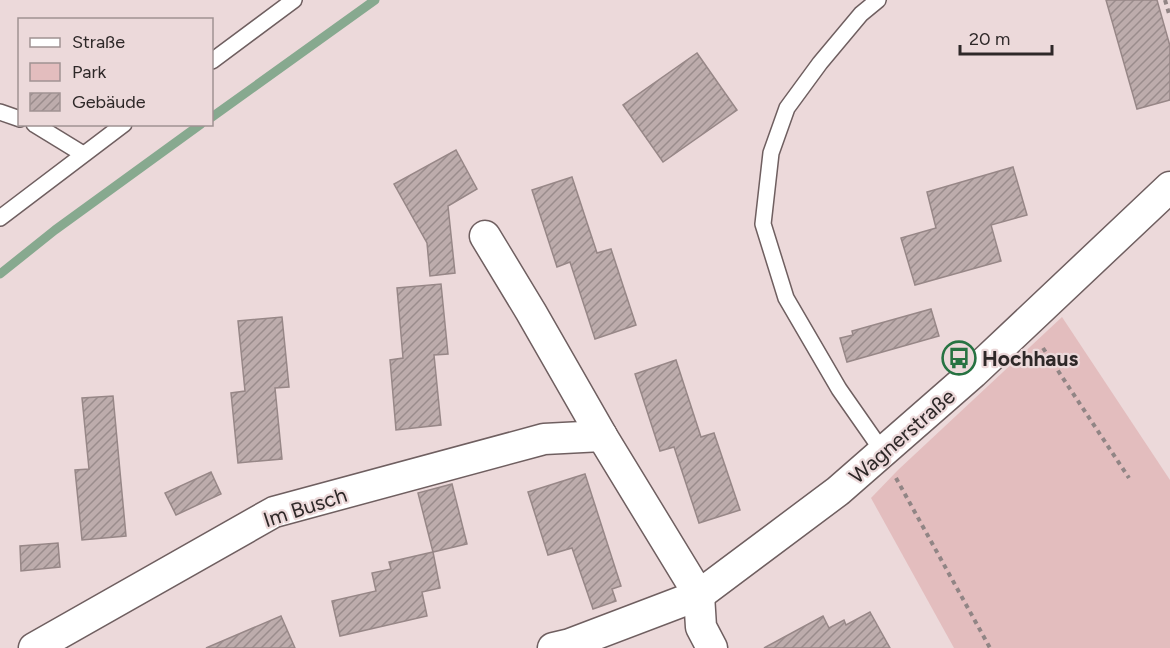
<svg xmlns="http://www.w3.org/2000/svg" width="1170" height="648" viewBox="0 0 1170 648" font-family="Figtree,sans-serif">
<defs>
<pattern id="building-hatch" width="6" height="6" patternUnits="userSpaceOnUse" patternTransform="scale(1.5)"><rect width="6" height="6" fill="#bdacac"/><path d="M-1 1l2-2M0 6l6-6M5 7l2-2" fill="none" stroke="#9a8c8c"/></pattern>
</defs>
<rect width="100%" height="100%" fill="#ecd9da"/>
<polygon fill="#e3bdbe" points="1062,317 1170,480 1170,648 954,648 871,498 898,470"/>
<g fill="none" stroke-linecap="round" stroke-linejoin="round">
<g stroke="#87a98f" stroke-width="9">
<polyline points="212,117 375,0"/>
<polyline points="0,274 55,230 201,124"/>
</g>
</g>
<g fill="url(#building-hatch)" stroke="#978787" stroke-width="1.5">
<polygon points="1106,0 1157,0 1170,46 1170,100 1137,109"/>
<polygon points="697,53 737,110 663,162 623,105"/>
<polygon points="456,150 477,189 448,206 455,273 430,276 427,243 394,184"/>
<polygon points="1013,167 1027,215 991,225 1001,261 915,285 901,238 936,228 927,192"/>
<polygon points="572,177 597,253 611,249 636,325 595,339 570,262 557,267 532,190"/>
<polygon points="441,284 448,354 434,355 441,425 396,430 390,360 403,358 397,288"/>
<polygon points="931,309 939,336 847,362 840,338 853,335 852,331"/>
<polygon points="282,317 289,387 275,388 282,459 238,463 231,393 245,391 238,321"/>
<polygon points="676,360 701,437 714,433 740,510 699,523 674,447 660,451 635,374"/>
<polygon points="113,396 126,536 82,540 75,470 89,469 82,398"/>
<polygon points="211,472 221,494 176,515 165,493"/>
<polygon points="585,474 621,586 612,589 616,601 593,609 572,548 548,555 528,492"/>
<polygon points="452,484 467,544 433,552 418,493"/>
<polygon points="58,543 60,567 21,571 20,546"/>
<polygon points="433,552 440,588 422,592 427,616 340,636 332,601 376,591 372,573 391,569 389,562"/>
<polygon points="870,612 890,648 764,648 823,616 829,628 844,620 846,625"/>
<polygon points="281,616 295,648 206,648"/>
</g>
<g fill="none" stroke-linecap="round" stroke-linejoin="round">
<defs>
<g id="lane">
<polyline points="878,0 861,14 820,63 787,108 771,153 763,224 786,298 839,389 883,452"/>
<polyline points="212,61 294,0"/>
<polyline points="0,112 20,119"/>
<polyline points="34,124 83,154"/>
<polyline points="0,218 124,124"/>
</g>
<g id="street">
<polyline points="485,236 531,312 602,436 699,595 701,627 712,648"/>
<polyline points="34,648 274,512 544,439 602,436"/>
<polyline points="553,648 570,644 699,595 838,491 973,373 1170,187"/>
</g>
</defs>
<use href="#lane" stroke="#6f5f60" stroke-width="18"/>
<use href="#street" stroke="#6f5f60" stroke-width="33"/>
<g stroke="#918585" stroke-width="4" stroke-dasharray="4.5 4.5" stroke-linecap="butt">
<polyline points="1165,0 1170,17"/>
<polyline points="1043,348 1129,478"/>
<polyline points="896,478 990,648"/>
</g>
<use href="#lane" stroke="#fff" stroke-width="15"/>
<use href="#street" stroke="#fff" stroke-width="30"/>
</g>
<defs>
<symbol id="bus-ring" viewBox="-11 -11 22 22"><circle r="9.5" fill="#ecd9da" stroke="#277342" stroke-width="1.5"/><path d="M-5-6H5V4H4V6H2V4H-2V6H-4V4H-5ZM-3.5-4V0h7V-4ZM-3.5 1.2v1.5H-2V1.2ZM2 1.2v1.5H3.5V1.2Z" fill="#277342"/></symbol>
</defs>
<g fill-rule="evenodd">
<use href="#bus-ring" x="940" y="339" width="38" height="38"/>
</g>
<g text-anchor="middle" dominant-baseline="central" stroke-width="4.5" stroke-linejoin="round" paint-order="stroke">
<g font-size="21" font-weight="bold" fill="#2e2828" stroke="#ecd9da" text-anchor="start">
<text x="982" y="358">Hochhaus</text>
</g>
<g font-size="21" fill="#2e2828" stroke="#ecd9da">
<text transform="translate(902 436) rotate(-41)">Wagnerstraße</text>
<text transform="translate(305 507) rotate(-18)">Im Busch</text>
</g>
</g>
<rect x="18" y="18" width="195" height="108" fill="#ecd9da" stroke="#a09293" stroke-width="1.5"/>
<rect x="30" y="38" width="30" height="9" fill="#ffffff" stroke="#a09293" stroke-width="1.5"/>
<text x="72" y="48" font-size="18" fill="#2e2828">Straße</text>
<rect x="30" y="63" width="30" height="18" fill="#e3bdbe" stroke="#a09293" stroke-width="1.5"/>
<text x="72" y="78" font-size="18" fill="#2e2828">Park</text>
<rect x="30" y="93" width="30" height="18" fill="url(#building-hatch)" stroke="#a09293" stroke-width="1.5"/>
<text x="72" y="108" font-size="18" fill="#2e2828">Gebäude</text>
<path d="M960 45v9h92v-9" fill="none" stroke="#2e2828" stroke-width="3"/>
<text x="969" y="45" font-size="18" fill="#2e2828" stroke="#ecd9da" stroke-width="4.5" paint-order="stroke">20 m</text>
</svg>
